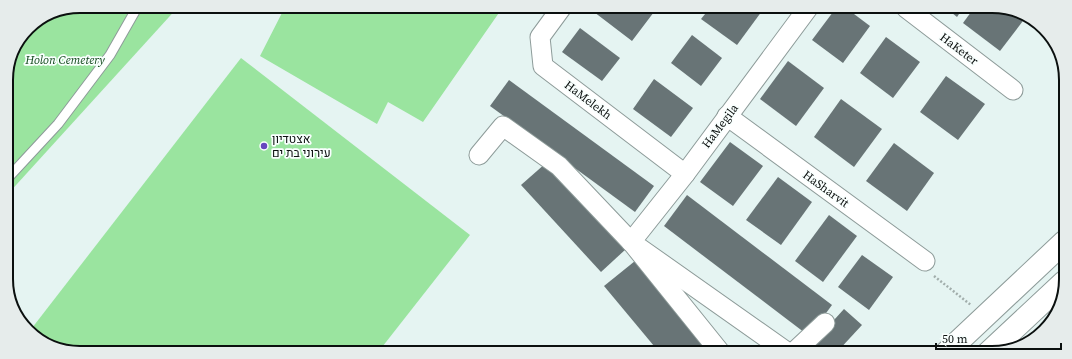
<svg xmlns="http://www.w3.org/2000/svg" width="1072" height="359" viewBox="0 0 1072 359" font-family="'Source Serif 4',Heebo,serif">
<rect width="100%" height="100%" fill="#e5f4f2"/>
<g fill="#9ae49f">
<polygon points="80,6 179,6 7,195 6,75 28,27 52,12"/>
<polygon points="285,7 503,7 423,122 388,102 377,124 260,56"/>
<polygon points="241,58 470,235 379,351 61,350 32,328"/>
</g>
<g fill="#687476">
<polygon points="598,7 646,8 657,8 632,41 594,12"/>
<polygon points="710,8 758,8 762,11 737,45 701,19"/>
<polygon points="836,8 846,8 870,26 843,63 812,40"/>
<polygon points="946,8 963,8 957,17"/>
<polygon points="974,8 1012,9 1026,17 1000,51 963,23"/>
<polygon points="580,28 620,58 602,81 562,52"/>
<polygon points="692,35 722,58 701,86 671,63"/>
<polygon points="886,37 920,62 893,98 860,73"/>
<polygon points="788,61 824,88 796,126 760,99"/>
<polygon points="946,76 985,104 958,140 920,112"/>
<polygon points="654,79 693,108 671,137 633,109"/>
<polygon points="509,80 654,186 635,212 490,106"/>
<polygon points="841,99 882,129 854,167 814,137"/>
<polygon points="730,142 763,166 733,206 700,182"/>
<polygon points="894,143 934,173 907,211 866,181"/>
<polygon points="546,163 626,249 601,272 521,185"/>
<polygon points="778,177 812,202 781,245 746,220"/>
<polygon points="687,195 832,305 809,336 664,226"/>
<polygon points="829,215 857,236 823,282 795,261"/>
<polygon points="862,255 893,277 869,310 838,287"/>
<polygon points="635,261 709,352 659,352 604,286"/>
<polygon points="844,309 862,325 837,352 805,352"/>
</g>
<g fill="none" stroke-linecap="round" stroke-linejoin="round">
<defs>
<polyline id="service" points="7,179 58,124 110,55 138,6"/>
<g id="minor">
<polyline points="562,7 540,37 543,66 685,174"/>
<polyline points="906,8 1013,90"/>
<polyline points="727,116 925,261"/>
<polyline points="479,155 503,126 559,166 633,244 720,352"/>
<polyline points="787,352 631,242 685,174 808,8"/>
<polyline points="794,352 825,323"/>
</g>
<g id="tertiary">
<polyline points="946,353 1064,242"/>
<polyline points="988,353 1064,282"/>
</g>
</defs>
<use href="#service" stroke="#8d9b99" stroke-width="11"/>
<use href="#minor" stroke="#8d9b99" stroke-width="21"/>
<use href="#tertiary" stroke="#8d9b99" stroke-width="24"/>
<polyline stroke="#a2aeac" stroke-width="2.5" stroke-dasharray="2 2" stroke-linecap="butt" points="934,276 971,305"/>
<use href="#service" stroke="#fff" stroke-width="9"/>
<use href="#minor" stroke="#fff" stroke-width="19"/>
<use href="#tertiary" stroke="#fff" stroke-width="22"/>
</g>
<circle fill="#6646bf" stroke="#f9fffe" stroke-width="1.5" cx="264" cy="146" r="4"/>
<g text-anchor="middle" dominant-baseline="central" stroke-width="3.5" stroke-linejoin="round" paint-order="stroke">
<g font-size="12" fill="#0b100f" stroke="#f9fffe">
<text transform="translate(959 49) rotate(37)">HaKeter</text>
<text transform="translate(588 100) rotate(37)">HaMelekh</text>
<text transform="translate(720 126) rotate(-53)">HaMegila</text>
<text transform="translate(826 189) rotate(36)">HaSharvit</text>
</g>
<g font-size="12" font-style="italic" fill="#0f4719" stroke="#f9fffe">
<text x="65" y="60">Holon Cemetery</text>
</g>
<g font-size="12" fill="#0b100f" stroke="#f9fffe" text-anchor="start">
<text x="272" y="139">אצטדיון<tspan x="272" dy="14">עירוני בת ים</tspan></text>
</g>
</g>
<path d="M0 0H1072V359H0ZM80 13H992A67 67 0 0 1 1059 80V279A67 67 0 0 1 992 346H80A67 67 0 0 1 13 279V80A67 67 0 0 1 80 13Z" fill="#e6eceb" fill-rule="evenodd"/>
<path fill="none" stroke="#0b100f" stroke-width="2" d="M80 13H992A67 67 0 0 1 1059 80V279A67 67 0 0 1 992 346H80A67 67 0 0 1 13 279V80A67 67 0 0 1 80 13Z"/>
<path d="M936 343v6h125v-6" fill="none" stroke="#0b100f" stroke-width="2"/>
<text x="942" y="343" font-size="12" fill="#0b100f" stroke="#f9fffe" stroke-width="3" paint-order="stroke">50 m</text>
</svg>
